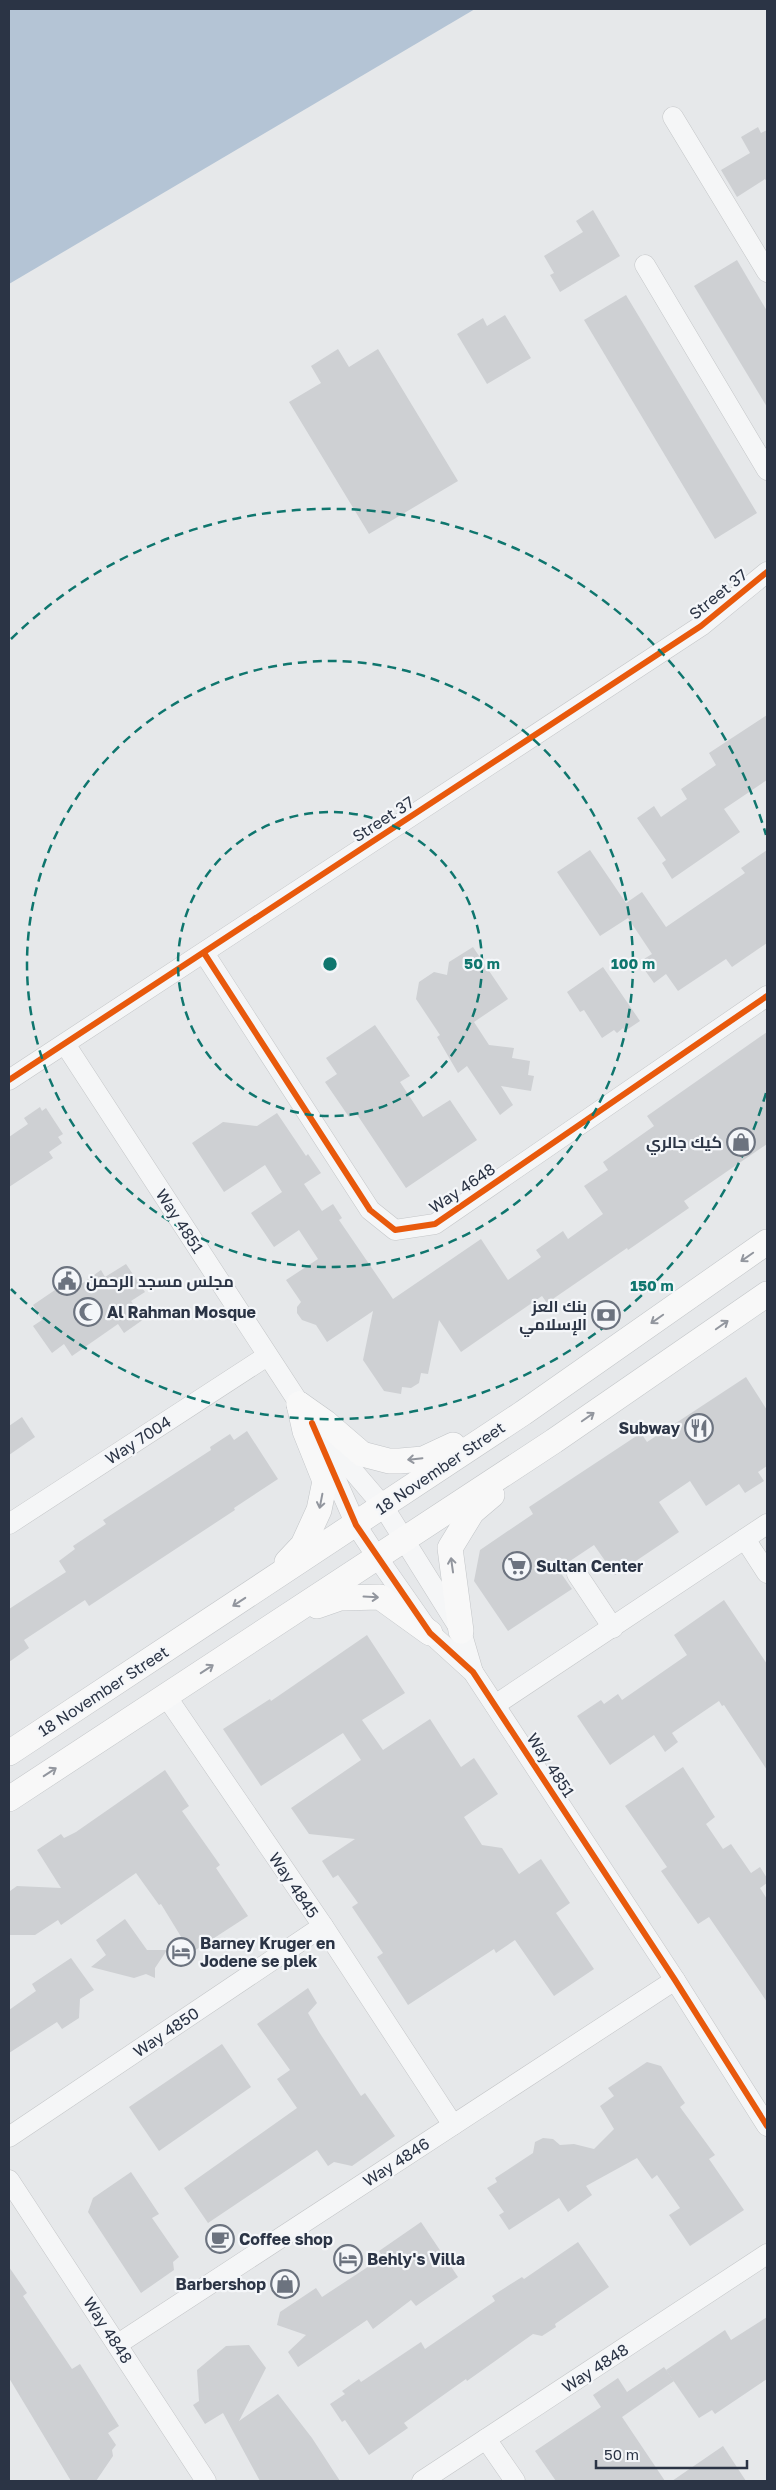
<svg xmlns="http://www.w3.org/2000/svg" width="776" height="2490" viewBox="0 0 776 2490" font-family="'Golos Text',Cairo,sans-serif">
<rect width="100%" height="100%" fill="#e6e8ea"/>
<polygon fill="#b4c4d5" points="9,9 475,9 9,284"/>
<g fill="#ced0d3">
<polygon points="758,127 761,133 767,130 767,182 765,179 737,197 721,170 750,153 741,137"/>
<polygon points="593,210 620,256 560,292 550,275 554,273 544,256 583,232 576,221"/>
<polygon points="737,260 767,311 767,407 694,286"/>
<polygon points="626,295 757,513 715,539 584,320"/>
<polygon points="505,315 531,358 487,384 457,334 483,318 487,326"/>
<polygon points="338,349 349,367 378,349 458,481 369,534 289,402 321,383 311,366"/>
<polygon points="767,715 767,780 724,809 740,832 672,879 662,863 666,860 637,818 654,806 661,817 687,799 681,789 716,765 709,753"/>
<polygon points="590,850 626,903 642,892 666,927 745,873 741,868 767,850 767,943 732,967 726,959 678,991 666,974 654,983 639,962 652,954 628,918 600,936 557,872"/>
<polygon points="473,947 508,999 474,1022 489,1045 514,1048 512,1058 530,1061 528,1075 534,1076 531,1091 501,1086 513,1105 500,1115 467,1066 458,1073 437,1037 440,1035 416,999 419,982 434,972 447,975 449,962"/>
<polygon points="603,967 640,1021 625,1031 623,1028 617,1033 614,1030 602,1038 584,1010 580,1012 567,992"/>
<polygon points="375,1025 410,1076 400,1082 423,1117 450,1100 477,1140 406,1188 356,1113 349,1117 325,1082 337,1074 326,1058"/>
<polygon points="767,1032 767,1144 684,1201 689,1208 628,1250 627,1248 547,1303 542,1296 461,1352 439,1320 428,1374 421,1373 419,1383 411,1388 402,1387 401,1394 384,1391 363,1360 373,1311 327,1342 316,1325 302,1320 297,1313 297,1307 301,1302 286,1280 318,1259 299,1230 274,1247 251,1213 282,1192 265,1165 224,1192 192,1143 223,1122 257,1126 277,1113 306,1156 308,1154 321,1173 304,1184 322,1211 333,1204 342,1218 339,1220 393,1299 481,1239 508,1280 541,1257 536,1250 563,1231 568,1239 603,1214 584,1186 608,1170 603,1162 654,1126 647,1116"/>
<polygon points="40,1107 42,1111 46,1108 63,1134 58,1137 62,1143 49,1152 53,1158 9,1187 9,1137 28,1124 24,1118"/>
<polygon points="126,1264 145,1292 131,1301 144,1319 124,1333 118,1324 72,1356 64,1344 52,1353 33,1326 42,1320 33,1305 74,1277 80,1285 101,1270 105,1277"/>
<polygon points="746,1377 767,1410 767,1466 758,1472 764,1481 745,1493 739,1484 706,1506 690,1481 659,1502 679,1532 615,1575 594,1545 558,1569 572,1589 508,1631 474,1581 480,1550 533,1514 529,1507 641,1433 647,1442"/>
<polygon points="22,1417 35,1437 9,1455 9,1426"/>
<polygon points="247,1431 278,1479 234,1508 235,1510 89,1606 85,1600 24,1640 29,1648 9,1662 9,1609 66,1572 59,1561 75,1549 73,1546 106,1524 103,1520 211,1450 210,1447 230,1434 234,1440"/>
<polygon points="724,1600 767,1664 767,1770 724,1705 722,1706 719,1701 672,1733 678,1742 665,1752 654,1735 610,1765 577,1716 601,1700 604,1704 618,1694 622,1700 687,1655 674,1635"/>
<polygon points="367,1635 405,1693 362,1720 383,1750 430,1719 461,1767 474,1758 498,1794 464,1817 482,1845 502,1848 519,1874 541,1859 570,1903 556,1913 594,1969 554,1996 515,1940 496,1953 494,1949 408,2005 377,1957 383,1953 352,1907 358,1903 338,1875 333,1878 322,1861 355,1839 309,1834 291,1808 361,1760 343,1733 261,1786 223,1729 270,1699 271,1701"/>
<polygon points="683,1767 715,1817 706,1824 723,1849 731,1844 751,1873 760,1867 767,1878 767,1883 760,1888 767,1899 767,2002 709,1917 698,1924 661,1871 667,1867 625,1806"/>
<polygon points="165,1770 189,1806 182,1811 220,1865 216,1868 248,1916 191,1953 161,1904 159,1905 136,1873 61,1925 58,1920 35,1935 9,1935 10,1891 17,1886 61,1888 37,1850 61,1834 64,1838 76,1832"/>
<polygon points="125,1919 147,1950 167,1950 155,1968 155,1978 146,1974 134,1978 91,1967 106,1955 96,1940"/>
<polygon points="71,1958 94,1990 80,1999 79,2018 62,2029 57,2022 9,2053 9,2010 36,1991 32,1984"/>
<polygon points="308,1988 317,2003 308,2013 319,2032 361,2096 365,2093 395,2136 352,2166 334,2162 328,2166 317,2150 208,2223 184,2188 297,2108 277,2079 290,2070 257,2024"/>
<polygon points="222,2044 251,2087 159,2151 129,2107"/>
<polygon points="647,2062 661,2066 685,2103 680,2107 715,2155 709,2159 744,2210 690,2246 669,2215 680,2208 657,2175 652,2179 637,2158 586,2186 592,2195 568,2212 559,2198 509,2230 499,2215 504,2212 487,2188 497,2182 495,2178 533,2153 535,2142 543,2138 553,2139 560,2145 574,2144 594,2149 614,2129 600,2106 614,2096 608,2088"/>
<polygon points="131,2172 159,2214 152,2218 179,2257 173,2262 174,2270 141,2293 88,2212 93,2198"/>
<polygon points="421,2222 458,2277 416,2306 411,2300 373,2329 367,2320 298,2367 288,2352 306,2335 277,2325 280,2312 316,2288 322,2297 383,2257 379,2251"/>
<polygon points="578,2242 609,2287 555,2324 556,2327 542,2336 533,2334 467,2381 466,2379 404,2423 408,2428 369,2455 345,2420 342,2422 330,2404 345,2394 342,2391 359,2379 361,2382 421,2342 425,2349 495,2301 492,2296 522,2277 524,2279"/>
<polygon points="9,2267 27,2293 23,2296 72,2369 80,2364 119,2426 108,2433 116,2445 112,2450 113,2456 96,2481 71,2481 9,2378"/>
<polygon points="767,2317 767,2379 715,2414 712,2410 699,2418 666,2370 725,2330 731,2340"/>
<polygon points="249,2345 266,2368 239,2421 278,2394 312,2438 340,2481 260,2481 223,2413 205,2424 193,2405 199,2401 197,2370 226,2346"/>
<polygon points="664,2367 674,2381 622,2417 665,2481 556,2481 535,2451 601,2407 593,2395 618,2378 627,2392"/>
<polygon points="723,2446 746,2481 672,2481"/>
</g>
<g fill="none" stroke-linecap="round" stroke-linejoin="round">
<defs>
<g id="minor">
<polyline points="673,117 767,272"/>
<polyline points="645,265 767,470"/>
<polyline points="204,953 370,1210 395,1230 435,1224 767,996"/>
<polyline points="65,1044 312,1423 383,1506 461,1631 473,1672"/>
<polyline points="9,1080 701,626 767,572"/>
<polyline points="326,1457 356,1525 377,1557 430,1633 473,1672 675,1980 767,2126"/>
<polyline points="9,1524 267,1356"/>
<polyline points="745,1539 767,1573"/>
<polyline points="577,1574 613,1628"/>
<polyline points="166,1696 323,1926 453,2125"/>
<polyline points="495,1705 767,1524"/>
<polyline points="9,2137 323,1926"/>
<polyline points="9,2180 206,2481"/>
<polyline points="118,2344 675,1980"/>
<polyline points="486,2439 515,2481"/>
<polyline points="422,2481 767,2254"/>
</g>
<g id="major">
<polyline points="299,1404 326,1423 362,1454 389,1461 400,1461 423,1459 453,1445"/>
<polyline points="287,1562 303,1545 319,1510 325,1481 305,1431 299,1404"/>
<polyline points="317,1606 340,1598 380,1597 430,1633"/>
<polyline points="461,1631 450,1548 472,1512 492,1495"/>
<polyline points="9,1753 523,1413 767,1242"/>
<polyline points="9,1799 554,1441 767,1294"/>
</g>
</defs>
<use href="#minor" stroke="#c4c6c8" stroke-width="21"/>
<use href="#major" stroke="#c2c5c8" stroke-width="26"/>
<use href="#minor" stroke="#f5f6f7" stroke-width="20"/>
<use href="#major" stroke="#f8f8f8" stroke-width="25"/>
<defs>
<g id="cycleway">
<polyline points="204,953 370,1210 395,1230 435,1224 767,996"/>
<polyline points="9,1080 701,626 767,572"/>
<polyline points="312,1423 356,1525 430,1633 473,1672 675,1980 767,2126"/>
</g>
</defs>
<use href="#cycleway" stroke="#f4f6f9" stroke-width="9"/>
<use href="#cycleway" stroke="#e8590c" stroke-width="6"/>
</g>
<defs><path id="oneway-shaft" d="M-6 0H5M1.5-3L5.5 0L1.5 3" fill="none" stroke-width="1.6" stroke-linecap="round" stroke-linejoin="round" transform="scale(1.25)"/></defs>
<g stroke="#92969e">
<use href="#oneway-shaft" transform="translate(747 1257) rotate(145)"/>
<use href="#oneway-shaft" transform="translate(657 1319) rotate(145)"/>
<use href="#oneway-shaft" transform="translate(722 1325) rotate(-35)"/>
<use href="#oneway-shaft" transform="translate(588 1417) rotate(-35)"/>
<use href="#oneway-shaft" transform="translate(415 1459) rotate(174)"/>
<use href="#oneway-shaft" transform="translate(321 1501) rotate(101)"/>
<use href="#oneway-shaft" transform="translate(452 1565) rotate(-98)"/>
<use href="#oneway-shaft" transform="translate(371 1597) rotate(3)"/>
<use href="#oneway-shaft" transform="translate(239 1602) rotate(147)"/>
<use href="#oneway-shaft" transform="translate(207 1669) rotate(-33)"/>
<use href="#oneway-shaft" transform="translate(50 1772) rotate(-33)"/>
</g>
<g fill="none" stroke="#0f766e" stroke-width="2.5" stroke-dasharray="9 6">
<circle cx="330" cy="964" r="152"/>
<circle cx="330" cy="964" r="303"/>
<path d="M766 1093A455 455 0 0 1 11 1289M11 639A455 455 0 0 1 766 835"/>
</g>
<defs>
<symbol id="shop-ring" viewBox="-11 -11 22 22"><circle r="9.5" fill="#f4f6f9" stroke="#6c737f" stroke-width="1.5"/><path d="M-5-2.5h2.3a2.7 3.5 0 0 1 5.4 0H5L5.5 6h-11ZM-1.5-2.5h3a1.5 2.3 0 0 0-3 0Z" fill="#6c737f"/></symbol>
<symbol id="civic-ring" viewBox="-11 -11 22 22"><circle r="9.5" fill="#f4f6f9" stroke="#6c737f" stroke-width="1.5"/><path d="M-.6-6.5H3V-4.5H.6V-3L4-1V1h2V6H-6V1h2V-1L-.6-3ZM-1.2 2.5V6h2.4V2.5Z" fill="#6c737f"/></symbol>
<symbol id="mosque-ring" viewBox="-11 -11 22 22"><circle r="9.5" fill="#f4f6f9" stroke="#6c737f" stroke-width="1.5"/><path d="M3.5-4.9A6 6 0 1 0 3.5 4.9A5 5 0 1 1 3.5-4.9Z" fill="#6c737f"/></symbol>
<symbol id="bank-ring" viewBox="-11 -11 22 22"><circle r="9.5" fill="#f4f6f9" stroke="#6c737f" stroke-width="1.5"/><path d="M-6-4H6V4H-6ZM0-2.3a2.3 2.3 0 1 0 0 4.6a2.3 2.3 0 1 0 0-4.6Z" fill="#6c737f"/></symbol>
<symbol id="restaurant-ring" viewBox="-11 -11 22 22"><circle r="9.5" fill="#f4f6f9" stroke="#6c737f" stroke-width="1.5"/><path d="M-5-6h1v4h1v-4h1v4h1v-4h1v5L-1.5 .5V6h-2V.5L-5-1ZM5-6V6H3V1.5H1.5Q1.5-4 5-6Z" fill="#6c737f"/></symbol>
<symbol id="supermarket-ring" viewBox="-11 -11 22 22"><circle r="9.5" fill="#f4f6f9" stroke="#6c737f" stroke-width="1.5"/><path d="M-6-5.5h2.5l.6 2H6L4.5 2H-2.5L-4.4-4H-6ZM-1.5 3.2a1.3 1.3 0 1 0 .1 0ZM3 3.2a1.3 1.3 0 1 0 .1 0Z" fill="#6c737f"/></symbol>
<symbol id="hotel-ring" viewBox="-11 -11 22 22"><circle r="9.5" fill="#f4f6f9" stroke="#6c737f" stroke-width="1.5"/><path d="M-6-4.5h1.5V1H6V5H4.5V3h-9V5H-6ZM-4 0a1.8 1.8 0 1 1 3.6 0ZM.5 0V-2.5h3Q6-2.5 6 0Z" fill="#6c737f"/></symbol>
<symbol id="cafe-ring" viewBox="-11 -11 22 22"><circle r="9.5" fill="#f4f6f9" stroke="#6c737f" stroke-width="1.5"/><path d="M-5.5-4.5H6V0H3Q3 3.5 0 3.5H-2.5Q-5.5 3.5-5.5 0ZM3-3.2v2h1.7v-2ZM-6 4.5H4V6H-6Z" fill="#6c737f"/></symbol>
</defs>
<g fill-rule="evenodd">
<use href="#shop-ring" x="725" y="1126" width="32" height="32"/>
<use href="#civic-ring" x="51" y="1265" width="32" height="32"/>
<use href="#mosque-ring" x="72" y="1296" width="32" height="32"/>
<use href="#bank-ring" x="590" y="1299" width="32" height="32"/>
<use href="#restaurant-ring" x="683" y="1412" width="32" height="32"/>
<use href="#supermarket-ring" x="501" y="1550" width="32" height="32"/>
<use href="#hotel-ring" x="165" y="1936" width="32" height="32"/>
<use href="#cafe-ring" x="204" y="2223" width="32" height="32"/>
<use href="#hotel-ring" x="332" y="2243" width="32" height="32"/>
<use href="#shop-ring" x="269" y="2268" width="32" height="32"/>
</g>
<g text-anchor="middle" dominant-baseline="central" stroke-width="4.5" stroke-linejoin="round" paint-order="stroke">
<g font-size="16" fill="#2b3445" stroke="#f4f6f9">
<text transform="translate(718 594) rotate(-39)">Street 37</text>
<text transform="translate(383 819) rotate(-33)">Street 37</text>
<text transform="translate(462 1188) rotate(-34)">Way 4648</text>
<text transform="translate(180 1221) rotate(57)">Way 4851</text>
<text transform="translate(138 1440) rotate(-33)">Way 7004</text>
<text transform="translate(440 1468) rotate(-34)">18 November Street</text>
<text transform="translate(103 1691) rotate(-33)">18 November Street</text>
<text transform="translate(551 1765) rotate(57)">Way 4851</text>
<text transform="translate(294 1885) rotate(56)">Way 4845</text>
<text transform="translate(166 2032) rotate(-34)">Way 4850</text>
<text transform="translate(396 2162) rotate(-33)">Way 4846</text>
<text transform="translate(108 2330) rotate(57)">Way 4848</text>
<text transform="translate(595 2368) rotate(-33)">Way 4848</text>
</g>
<g font-size="16" font-weight="bold" fill="#2b3445" stroke="#f4f6f9" text-anchor="start">
<text x="722" y="1142" text-anchor="end">كيك جالري</text>
<text x="86" y="1281">مجلس مسجد الرحمن</text>
<text x="587" y="1306" text-anchor="end">بنك العز<tspan x="587" dy="18">الإسلامي</tspan></text>
<text x="107" y="1312">Al Rahman Mosque</text>
<text x="680" y="1428" text-anchor="end">Subway</text>
<text x="536" y="1566">Sultan Center</text>
<text x="200" y="1943">Barney Kruger en<tspan x="200" dy="18">Jodene se plek</tspan></text>
<text x="239" y="2239">Coffee shop</text>
<text x="367" y="2259">Behly's Villa</text>
<text x="266" y="2284" text-anchor="end">Barbershop</text>
</g>
</g>
<circle cx="330" cy="964" r="8" fill="#0f766e" stroke="#f4f6f9" stroke-width="2.5"/>
<g font-size="15" text-anchor="middle" font-weight="bold" fill="#0f766e" stroke="#f4f6f9" stroke-width="4.5" stroke-linejoin="round" paint-order="stroke">
<text x="482" y="969">50 m</text>
<text x="633" y="969">100 m</text>
<text x="652" y="1291">150 m</text>
</g>
<rect width="776" height="2490" fill="none" stroke="#2b3445" stroke-width="20"/>
<path d="M596 2460v8h151v-8" fill="none" stroke="#2b3445" stroke-width="2.5"/>
<text x="604" y="2460" font-size="15" fill="#2b3445" stroke="#f4f6f9" stroke-width="4" paint-order="stroke">50 m</text>
</svg>
